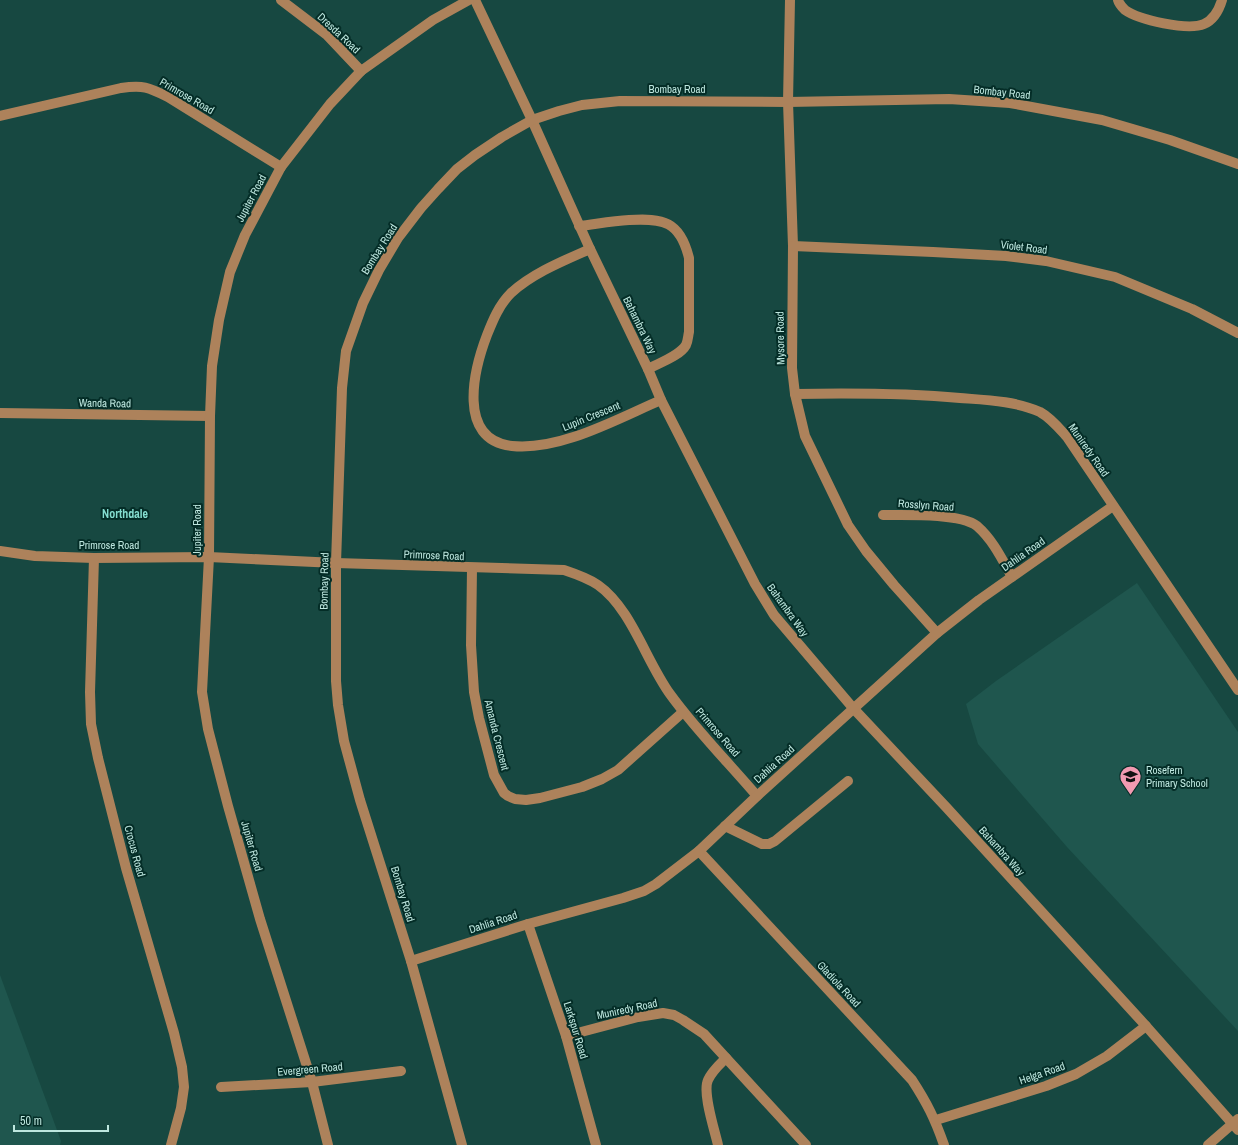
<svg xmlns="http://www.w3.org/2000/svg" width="1238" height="1145" viewBox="0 0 1238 1145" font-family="'Archivo Narrow',sans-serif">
<rect width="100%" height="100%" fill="#174841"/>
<g fill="#1f564e">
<polygon points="1137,583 1238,732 1238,1031 1067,847 978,744 966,704 996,681"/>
<polygon points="0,975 61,1141 60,1145 0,1145"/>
</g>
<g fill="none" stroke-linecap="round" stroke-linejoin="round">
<g stroke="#ad825b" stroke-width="10">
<polyline points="281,0 327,35 361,71"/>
<polyline points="475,0 532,120 590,249 648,369 661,400 755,584 774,615 853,708 946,807 1146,1026 1238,1130"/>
<polyline points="790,0 788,102 793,246 792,368 795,394 805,436 848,525 866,551 894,585 937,633"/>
<path d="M 1118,0 C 1119,4 1122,7 1125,10 C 1139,20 1188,31 1204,24 C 1213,20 1219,10 1222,0"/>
<path d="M 0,116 L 121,88 C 143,85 148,87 168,97 L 281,167"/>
<path d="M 579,226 C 596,224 612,221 629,220 C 663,218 680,221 689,258 L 689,332 C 688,336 688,341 686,345 C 680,356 659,363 648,369"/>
<polyline points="793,246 933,252 1006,256 1046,261 1115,277 1192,309 1238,333"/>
<path d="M 590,249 C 563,261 533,273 511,293 C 499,305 493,320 487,335 C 474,369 456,440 512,446 C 560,451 617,419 661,400"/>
<path d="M 795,394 C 850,393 905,393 960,398 C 986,400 1016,401 1040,412 C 1051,418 1059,428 1067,437 L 1238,690"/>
<polyline points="0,413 210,416"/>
<path d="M 883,515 C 905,515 960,513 977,526 C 993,540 1002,559 1012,577"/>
<path d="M 0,551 L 35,556 L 94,558 L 209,557 L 336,563 L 564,570 C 576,574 588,578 598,585 C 631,608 646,661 670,694 C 696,730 728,762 757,796"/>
<polyline points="94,558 90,692 91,724 98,758 126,868 174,1033 182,1067 184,1087 181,1108 171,1145"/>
<polyline points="472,568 471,645 474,692 479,718 494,775 504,793 508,796 515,799 526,800 540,798 582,787 602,779 618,770 683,712"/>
<polyline points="725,826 762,844 769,844 775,841 848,781"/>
<path d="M 699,851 L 912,1080 C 927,1103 935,1119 944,1145"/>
<polyline points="528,924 566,1036 596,1145"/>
<polyline points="411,961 528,924 623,898 644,891 656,884 699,851 757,796 937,633 979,600 1113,506"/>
<polyline points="566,1036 638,1017 663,1013 674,1015 683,1020 704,1034 806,1145"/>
<polyline points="221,1087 312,1082 401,1071"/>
<polyline points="936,1120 1046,1086 1076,1074 1107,1056 1146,1026"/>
<polyline points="328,1145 312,1082 260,919 228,806 208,729 202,692 209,557 210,416 212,366 219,320 230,272 245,235 281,167 330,104 361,71 433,20 469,0"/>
<polyline points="462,1145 411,961 360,800 344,741 338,705 336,681 336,563 342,388 346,351 363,303 379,270 398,238 421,208 438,189 457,169 475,155 502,137 532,120 559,111 582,105 620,101 788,102 949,99 1010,103 1102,120 1170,140 1238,164"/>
<path d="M 718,1145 C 715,1131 702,1093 708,1080 C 712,1071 719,1065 726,1058"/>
<polyline points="1208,1145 1238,1119"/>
</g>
</g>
<defs>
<symbol id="school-pin" viewBox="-11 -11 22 30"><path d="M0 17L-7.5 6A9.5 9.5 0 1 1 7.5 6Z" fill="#f19ab1" stroke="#042d27"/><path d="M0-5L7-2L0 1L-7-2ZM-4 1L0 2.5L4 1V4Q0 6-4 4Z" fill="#111"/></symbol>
</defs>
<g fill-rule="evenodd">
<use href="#school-pin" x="1118" y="764" width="25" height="34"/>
</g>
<g text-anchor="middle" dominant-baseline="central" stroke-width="4" stroke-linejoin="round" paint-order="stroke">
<g font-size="11" fill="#bee7df" stroke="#042d27">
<text transform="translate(339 33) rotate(43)">Dresda Road</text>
<text x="677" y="89">Bombay Road</text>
<text transform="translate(1002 92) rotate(6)">Bombay Road</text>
<text transform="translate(187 96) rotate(30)">Primrose Road</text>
<text transform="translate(251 198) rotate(-62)">Jupiter Road</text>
<text transform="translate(1024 247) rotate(7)">Violet Road</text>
<text transform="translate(379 249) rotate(-58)">Bombay Road</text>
<text transform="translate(640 325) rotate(64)">Bahambra Way</text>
<text transform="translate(780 338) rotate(-91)">Mysore Road</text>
<text transform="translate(105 403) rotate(1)">Wanda Road</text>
<text transform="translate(591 416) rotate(-22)">Lupin Crescent</text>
<text transform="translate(1089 450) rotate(55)">Muniredy Road</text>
<text transform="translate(926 505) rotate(4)">Rosslyn Road</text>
<text transform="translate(197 530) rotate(-90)">Jupiter Road</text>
<text x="109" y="545">Primrose Road</text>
<text transform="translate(1023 554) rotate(-35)">Dahlia Road</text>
<text transform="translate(434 555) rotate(2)">Primrose Road</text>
<text transform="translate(324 581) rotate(-89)">Bombay Road</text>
<text transform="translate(788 610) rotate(54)">Bahambra Way</text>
<text transform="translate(718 732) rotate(49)">Primrose Road</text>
<text transform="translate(497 735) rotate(76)">Amanda Crescent</text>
<text transform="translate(774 764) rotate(-42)">Dahlia Road</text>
<text transform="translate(252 846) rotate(74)">Jupiter Road</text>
<text transform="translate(135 851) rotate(75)">Crocus Road</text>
<text transform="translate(1002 851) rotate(48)">Bahambra Way</text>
<text transform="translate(403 894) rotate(73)">Bombay Road</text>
<text transform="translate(493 922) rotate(-18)">Dahlia Road</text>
<text transform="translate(839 984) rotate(47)">Gladiola Road</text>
<text transform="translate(627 1009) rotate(-12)">Muniredy Road</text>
<text transform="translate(576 1030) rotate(73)">Larkspur Road</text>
<text transform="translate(310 1069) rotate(-5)">Evergreen Road</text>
<text transform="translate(1042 1073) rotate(-19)">Helga Road</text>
</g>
<g font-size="11" fill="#bee7df" stroke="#042d27" text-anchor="start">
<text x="1146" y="770">Rosefern<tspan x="1146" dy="13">Primary School</tspan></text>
</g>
<g font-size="12" font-weight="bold" fill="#84ddcf" stroke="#042d27">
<text x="125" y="514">Northdale</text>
</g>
</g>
<path d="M14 1125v6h94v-6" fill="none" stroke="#bee7df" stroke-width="2"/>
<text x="20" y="1125" font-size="12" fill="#bee7df" stroke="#042d27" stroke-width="3" paint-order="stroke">50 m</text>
</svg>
